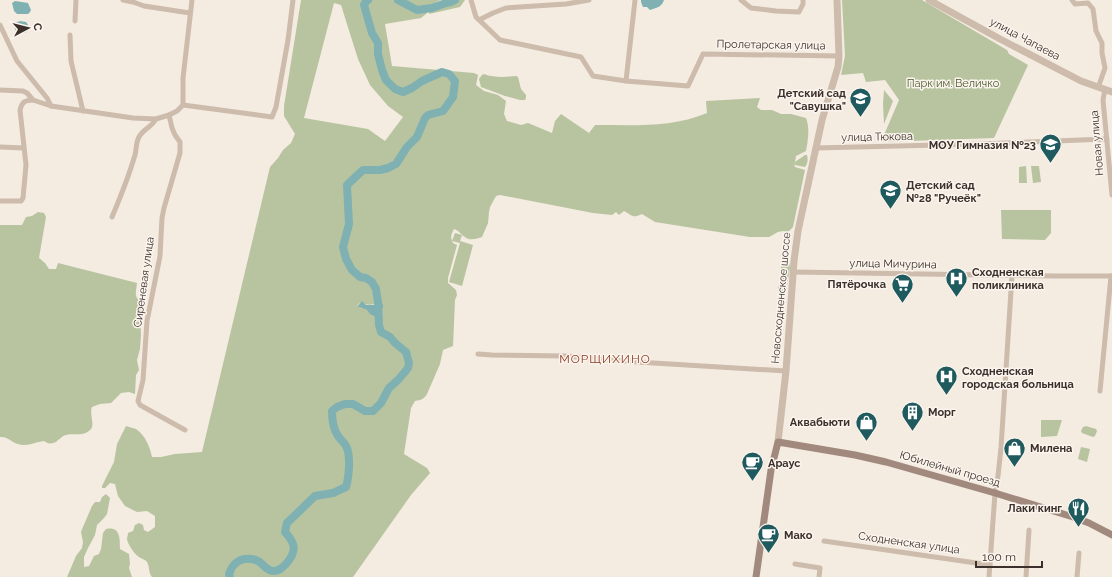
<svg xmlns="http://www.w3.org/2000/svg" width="1112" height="577" viewBox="0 0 1112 577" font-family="Raleway,sans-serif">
<rect width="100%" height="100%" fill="#f4ebe1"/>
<g fill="#b8c4a0" fill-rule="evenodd">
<path d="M 301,0 L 442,0 C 437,1 432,4 430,8 C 444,0 449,0 465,0 L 460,7 L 429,14 L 430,9 L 426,14 L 421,18 L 385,24 L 392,66 L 474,73 L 478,75 L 476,85 L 484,91 L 498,95 L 506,101 L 504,114 L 507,121 L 521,125 L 528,123 L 552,133 L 555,121 L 561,114 L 589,133 L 595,125 C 632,125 672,128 707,113 L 706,101 L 760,98 L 757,107 L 761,110 L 772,110 L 781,114 L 791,114 L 806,118 C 810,128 808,140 806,151 L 796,156 L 795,162 L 805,155 L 807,155 C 808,159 808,163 805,167 L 795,165 L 794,163 L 795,167 L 805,170 L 793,227 L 788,232 L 783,231 L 778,232 L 769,237 L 750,237 L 655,222 L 642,214 C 632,219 632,215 624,211 L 619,215 L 616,212 L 612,215 L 593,213 L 500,195 L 496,196 L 490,207 L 489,212 L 488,223 L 482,237 C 477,239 469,241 465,237 C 460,234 460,231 454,229 C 451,235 450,237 453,243 L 457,245 L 448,278 L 448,283 L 456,290 L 457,295 L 455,300 L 453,346 L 443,350 L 440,364 L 427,394 C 424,399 421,400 415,401 L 411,408 L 404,454 L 427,468 L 430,473 L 411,495 L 353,577 L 152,577 C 148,572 150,567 147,562 C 145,559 142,559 139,557 C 135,555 127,543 127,539 C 127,538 128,534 128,533 L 133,531 L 135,525 L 139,523 L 143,525 L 144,530 L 148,532 L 155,527 L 155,516 L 147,511 L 137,512 L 125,506 L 118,496 L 115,484 L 110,483 L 105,488 L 102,488 L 102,486 L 114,462 L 117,444 L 126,426 C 129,427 133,428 136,429 C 145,435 150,447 152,457 L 161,457 L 175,454 L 202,452 L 270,167 L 278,158 L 283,150 L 291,143 L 295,134 L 284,116 L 284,106 ZM 334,3 L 341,5 L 358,59 L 370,85 L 388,106 L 403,117 L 385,141 L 368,129 L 304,118 ZM 378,302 L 383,304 L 380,311 L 381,323 L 379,325 C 376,315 368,308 357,306 L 360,303 C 366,305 373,306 378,302 Z"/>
<polygon points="842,0 922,0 1007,50 1009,54 1028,65 994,138 881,142 899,100 885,80 866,82 863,73 841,75 845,56"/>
<path d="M 484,74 C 494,78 506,77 516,76 L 518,77 L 521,89 L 526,95 L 526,98 L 525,100 L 520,100 L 505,96 L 481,87 L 479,79 L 482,75 Z"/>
<polygon points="884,90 893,101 884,124 883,104"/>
<polygon points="1026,166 1027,183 1019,183 1019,167"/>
<polygon points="1031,166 1039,166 1041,182 1033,183"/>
<polygon points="1001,210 1051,210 1051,233 1045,240 1002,239"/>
<path d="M 38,212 L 44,213 L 46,217 L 39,258 L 45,263 L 49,269 L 56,269 L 58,263 L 137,283 C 136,294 133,297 143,303 L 143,309 L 140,315 L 141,335 L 140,349 L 137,360 L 139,370 L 136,375 L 135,394 L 129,392 L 121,393 L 111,403 L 100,404 L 92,407 C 89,414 95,424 91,429 C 84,437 75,433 66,435 C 61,436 58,442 53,443 C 49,444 47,443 44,441 C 35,442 27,447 18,444 C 11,442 7,436 0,437 L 0,225 L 22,225 L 26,217 L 32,216 Z"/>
<polygon points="455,233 462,235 460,241 473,245 462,286 449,282 460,243 452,241"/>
<polygon points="785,255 788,256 790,268 786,291 786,295 781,296 778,292 778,287 781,280 781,267 783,256"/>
<polygon points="1041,420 1062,420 1057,436 1041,437"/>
<polygon points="1086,426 1096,429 1097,431 1095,436 1093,437 1082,433 1081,431 1083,427"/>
<polygon points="1081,447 1090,449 1087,462 1078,459"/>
<path d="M 106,494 L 110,498 L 107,514 L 104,518 L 97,525 L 95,535 L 88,548 L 84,557 L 84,567 L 89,566 L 94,556 L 99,554 L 101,549 L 103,533 L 106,529 C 120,526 120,538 120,549 L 129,554 L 130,564 L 129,568 L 132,577 L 67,577 L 76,556 L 82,548 L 83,542 L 81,532 L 83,527 L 92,506 L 95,502 L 100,502 L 102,497 Z"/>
</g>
<g fill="#7fb0b2">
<path d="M 641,0 L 664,0 C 662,7 656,8 650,10 L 647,7 L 643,7 L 641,2 Z"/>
<polygon points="15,1 28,3 31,10 30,12 28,14 17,14 14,11 12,3"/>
<path d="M 20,21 L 26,22 L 28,25 L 27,32 L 20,34 C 15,31 14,29 15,23 Z"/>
<polygon points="362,301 366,305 374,305 378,302 383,304 383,308 381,309 380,311 380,326 376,317 370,314 367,310 360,307 357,307"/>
</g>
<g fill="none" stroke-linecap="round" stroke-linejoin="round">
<g stroke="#7fb0b2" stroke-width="8">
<polyline points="398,0 417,10 432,8 446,3 451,2 455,0"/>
<path d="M 230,577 L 229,574 C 230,572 231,568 233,566 C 239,558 250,557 258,561 C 263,564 267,571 273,571 C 279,571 282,568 286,564 C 297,551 296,544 285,532 L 287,523 L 315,496 L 333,493 L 346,487 C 349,477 351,455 346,446 C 344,442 340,439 338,436 C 333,429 332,419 332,411 L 337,407 L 345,404 L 353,404 L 365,411 L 373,411 L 381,403 L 389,388 L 399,379 L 408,368 L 409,363 L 406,352 L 395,343 L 390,337 L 381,332 L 379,325 L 378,302 L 376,289 L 372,282 L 366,278 L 360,277 L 352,270 L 346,259 L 343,247 L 349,224 L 347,185 L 363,170 L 380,170 L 388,168 L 396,164 L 407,147 L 417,137 L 425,118 L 428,115 L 443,111 L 453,97 L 455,81 L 449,74 L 442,72 L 422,81 L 412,88 L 403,92 L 395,89 L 386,80 L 382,70 L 378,54 L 378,43 L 372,33 L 364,5 L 365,3 L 368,0"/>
</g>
<g stroke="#cdbbac" stroke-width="5">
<polyline points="123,0 133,2 144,6 190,13"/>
<polyline points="471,0 476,17 500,40 581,57 593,76 626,81 688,86 703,54 839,56"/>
<polyline points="741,0 751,8 776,11 799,12 803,4 803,0"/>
<polyline points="1072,0 1075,4 1088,3 1093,9 1096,31 1102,43 1102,53 1105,68 1099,85 1097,87"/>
<polyline points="479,20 493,13 506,8 566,4 589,0"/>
<polyline points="75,21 76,0"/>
<polyline points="0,25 17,61 47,98 51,106 133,118 156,119 169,115 177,111 183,105 183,78 192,0"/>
<polyline points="70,35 71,61 83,111"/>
<polyline points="626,81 635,0"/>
<polyline points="1105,89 1103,100 1112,195"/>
<polyline points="0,90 23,91 27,93 33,100 51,106"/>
<polyline points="183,105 272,117 276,107 288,40 293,0"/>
<polyline points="169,115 172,128 175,135 180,142 180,153 164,208 162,218 160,256 147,321 143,380 138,401 140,405 185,430"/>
<polyline points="0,147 24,148"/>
<polyline points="815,148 981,144 1107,139"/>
<path d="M 0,201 L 21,201 L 23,198 L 26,165 L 20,110 C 22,102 25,100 33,100"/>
<path d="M 112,217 C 120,198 128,179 134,158 C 137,152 135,144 139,137 C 143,129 152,127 156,119"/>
<polyline points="793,272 1056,276 1112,276"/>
<polyline points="478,354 492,355 565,356 637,362 786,371"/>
<polyline points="1100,391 1111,276"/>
<polyline points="824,541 990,565"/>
<polyline points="795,564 820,568 819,577"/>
<polyline points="989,577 995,493 998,476 1001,448 1012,275"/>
<polyline points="1026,577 1029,530"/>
<polyline points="1077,577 1079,553"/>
</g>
<g stroke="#cdbbac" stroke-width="7">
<polyline points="929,0 1000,39 1081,81 1112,92"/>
<polyline points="778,442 786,371 794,261 798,231 822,120 838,67 839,56 837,0"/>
</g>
<polyline stroke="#a18a7d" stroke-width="7" points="756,577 771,470 778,442 855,455 886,462 995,493 1073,517 1089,523 1112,535"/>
</g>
<defs>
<symbol id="school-pin" viewBox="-11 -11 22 30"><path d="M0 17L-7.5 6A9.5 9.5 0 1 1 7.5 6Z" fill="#1f5a5e" stroke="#fbf5ee"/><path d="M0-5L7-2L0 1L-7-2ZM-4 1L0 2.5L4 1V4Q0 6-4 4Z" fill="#fff"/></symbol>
<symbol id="hospital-pin" viewBox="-11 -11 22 30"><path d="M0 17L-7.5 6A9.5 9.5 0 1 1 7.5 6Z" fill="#1f5a5e" stroke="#fbf5ee"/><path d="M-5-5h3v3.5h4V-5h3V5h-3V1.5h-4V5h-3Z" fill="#fff"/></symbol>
<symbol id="supermarket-pin" viewBox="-11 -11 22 30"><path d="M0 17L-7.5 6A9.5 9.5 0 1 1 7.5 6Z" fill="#1f5a5e" stroke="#fbf5ee"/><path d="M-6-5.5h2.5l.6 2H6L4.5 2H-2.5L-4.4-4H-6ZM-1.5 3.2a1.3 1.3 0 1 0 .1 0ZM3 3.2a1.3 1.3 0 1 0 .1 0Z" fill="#fff"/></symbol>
<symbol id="building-pin" viewBox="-11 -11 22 30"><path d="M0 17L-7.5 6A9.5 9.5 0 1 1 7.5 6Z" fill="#1f5a5e" stroke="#fbf5ee"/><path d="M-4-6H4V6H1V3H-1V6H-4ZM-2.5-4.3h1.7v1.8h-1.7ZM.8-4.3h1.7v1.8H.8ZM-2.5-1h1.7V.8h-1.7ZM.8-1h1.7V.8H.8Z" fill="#fff"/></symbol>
<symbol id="shop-pin" viewBox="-11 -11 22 30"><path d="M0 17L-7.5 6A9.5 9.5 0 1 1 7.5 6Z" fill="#1f5a5e" stroke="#fbf5ee"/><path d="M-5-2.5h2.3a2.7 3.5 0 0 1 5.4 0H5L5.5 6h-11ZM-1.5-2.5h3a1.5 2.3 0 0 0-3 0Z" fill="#fff"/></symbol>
<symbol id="cafe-pin" viewBox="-11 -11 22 30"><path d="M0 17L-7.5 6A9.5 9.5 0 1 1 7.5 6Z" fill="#1f5a5e" stroke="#fbf5ee"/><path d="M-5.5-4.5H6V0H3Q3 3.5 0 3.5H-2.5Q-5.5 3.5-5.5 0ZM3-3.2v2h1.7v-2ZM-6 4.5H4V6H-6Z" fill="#fff"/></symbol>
<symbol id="restaurant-pin" viewBox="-11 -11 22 30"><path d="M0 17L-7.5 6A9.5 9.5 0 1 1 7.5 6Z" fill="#1f5a5e" stroke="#fbf5ee"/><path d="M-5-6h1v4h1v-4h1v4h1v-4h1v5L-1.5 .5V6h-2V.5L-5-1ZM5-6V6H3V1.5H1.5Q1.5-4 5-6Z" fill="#fff"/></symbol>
</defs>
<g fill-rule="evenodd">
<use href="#school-pin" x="848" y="86" width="25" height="34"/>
<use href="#school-pin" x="1038" y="132" width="25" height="34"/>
<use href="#school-pin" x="878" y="178" width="25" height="34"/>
<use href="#hospital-pin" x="944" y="266" width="25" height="34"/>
<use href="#supermarket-pin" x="890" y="272" width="25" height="34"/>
<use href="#hospital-pin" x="934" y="364" width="25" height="34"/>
<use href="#building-pin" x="900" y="400" width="25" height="34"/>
<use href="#shop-pin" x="854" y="410" width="25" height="34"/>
<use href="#shop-pin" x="1002" y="436" width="25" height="34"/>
<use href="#cafe-pin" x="740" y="450" width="25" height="34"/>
<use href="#restaurant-pin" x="1066" y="496" width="25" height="34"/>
<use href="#cafe-pin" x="756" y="522" width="25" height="34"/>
</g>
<g text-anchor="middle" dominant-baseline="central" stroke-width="3" stroke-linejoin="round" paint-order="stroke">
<g font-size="11" fill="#3b302b" stroke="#fbf5ee">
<text transform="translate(1025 39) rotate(28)">улица Чапаева</text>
<text transform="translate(771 45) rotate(1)">Пролетарская улица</text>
<text transform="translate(877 137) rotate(-1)">улица Тюкова</text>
<text transform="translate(1097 143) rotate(-95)">Новая улица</text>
<text transform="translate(893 264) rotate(1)">улица Мичурина</text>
<text transform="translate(144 282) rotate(-82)">Сиреневая улица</text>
<text transform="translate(781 298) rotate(-85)">Новосходненское шоссе</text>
<text transform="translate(950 469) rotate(16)">Юбилейный проезд</text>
<text transform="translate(909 543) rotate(8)">Сходненская улица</text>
</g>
<g font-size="11" fill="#4a5a2e" stroke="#fbf5ee">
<text x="953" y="83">Парк им. Величко</text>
</g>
<g font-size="11" font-weight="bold" fill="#3b302b" stroke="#fbf5ee" text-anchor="start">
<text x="846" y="93" text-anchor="end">Детский сад<tspan x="846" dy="13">"Савушка"</tspan></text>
<text x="1036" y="145" text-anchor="end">МОУ Гимназия №23</text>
<text x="906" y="185">Детский сад<tspan x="906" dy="13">№28 "Ручеёк"</tspan></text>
<text x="972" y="272">Сходненская<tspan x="972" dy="13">поликлиника</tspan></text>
<text x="886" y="284" text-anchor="end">Пятёрочка</text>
<text x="962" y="371">Сходненская<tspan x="962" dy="13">городская больница</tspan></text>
<text x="928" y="412">Морг</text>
<text x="850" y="422" text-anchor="end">Аквабьюти</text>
<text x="1030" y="448">Милена</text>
<text x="768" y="463">Араус</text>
<text x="1062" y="508" text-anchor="end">Лаки кинг</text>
<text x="784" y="535">Мако</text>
</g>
<g font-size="12" letter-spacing="1" fill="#8c3b22" stroke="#fbf5ee">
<text x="605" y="359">МОРЩИХИНО</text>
</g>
</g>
<g transform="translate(28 28) rotate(83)" stroke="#fbf5ee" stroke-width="3" paint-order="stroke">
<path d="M0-3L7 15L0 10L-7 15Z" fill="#3b302b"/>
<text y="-6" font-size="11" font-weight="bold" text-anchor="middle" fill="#3b302b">С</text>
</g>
<path d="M976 561v6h66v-6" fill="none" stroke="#3b302b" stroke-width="2"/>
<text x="982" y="561" font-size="12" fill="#3b302b" stroke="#fbf5ee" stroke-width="3" paint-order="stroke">100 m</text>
</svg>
